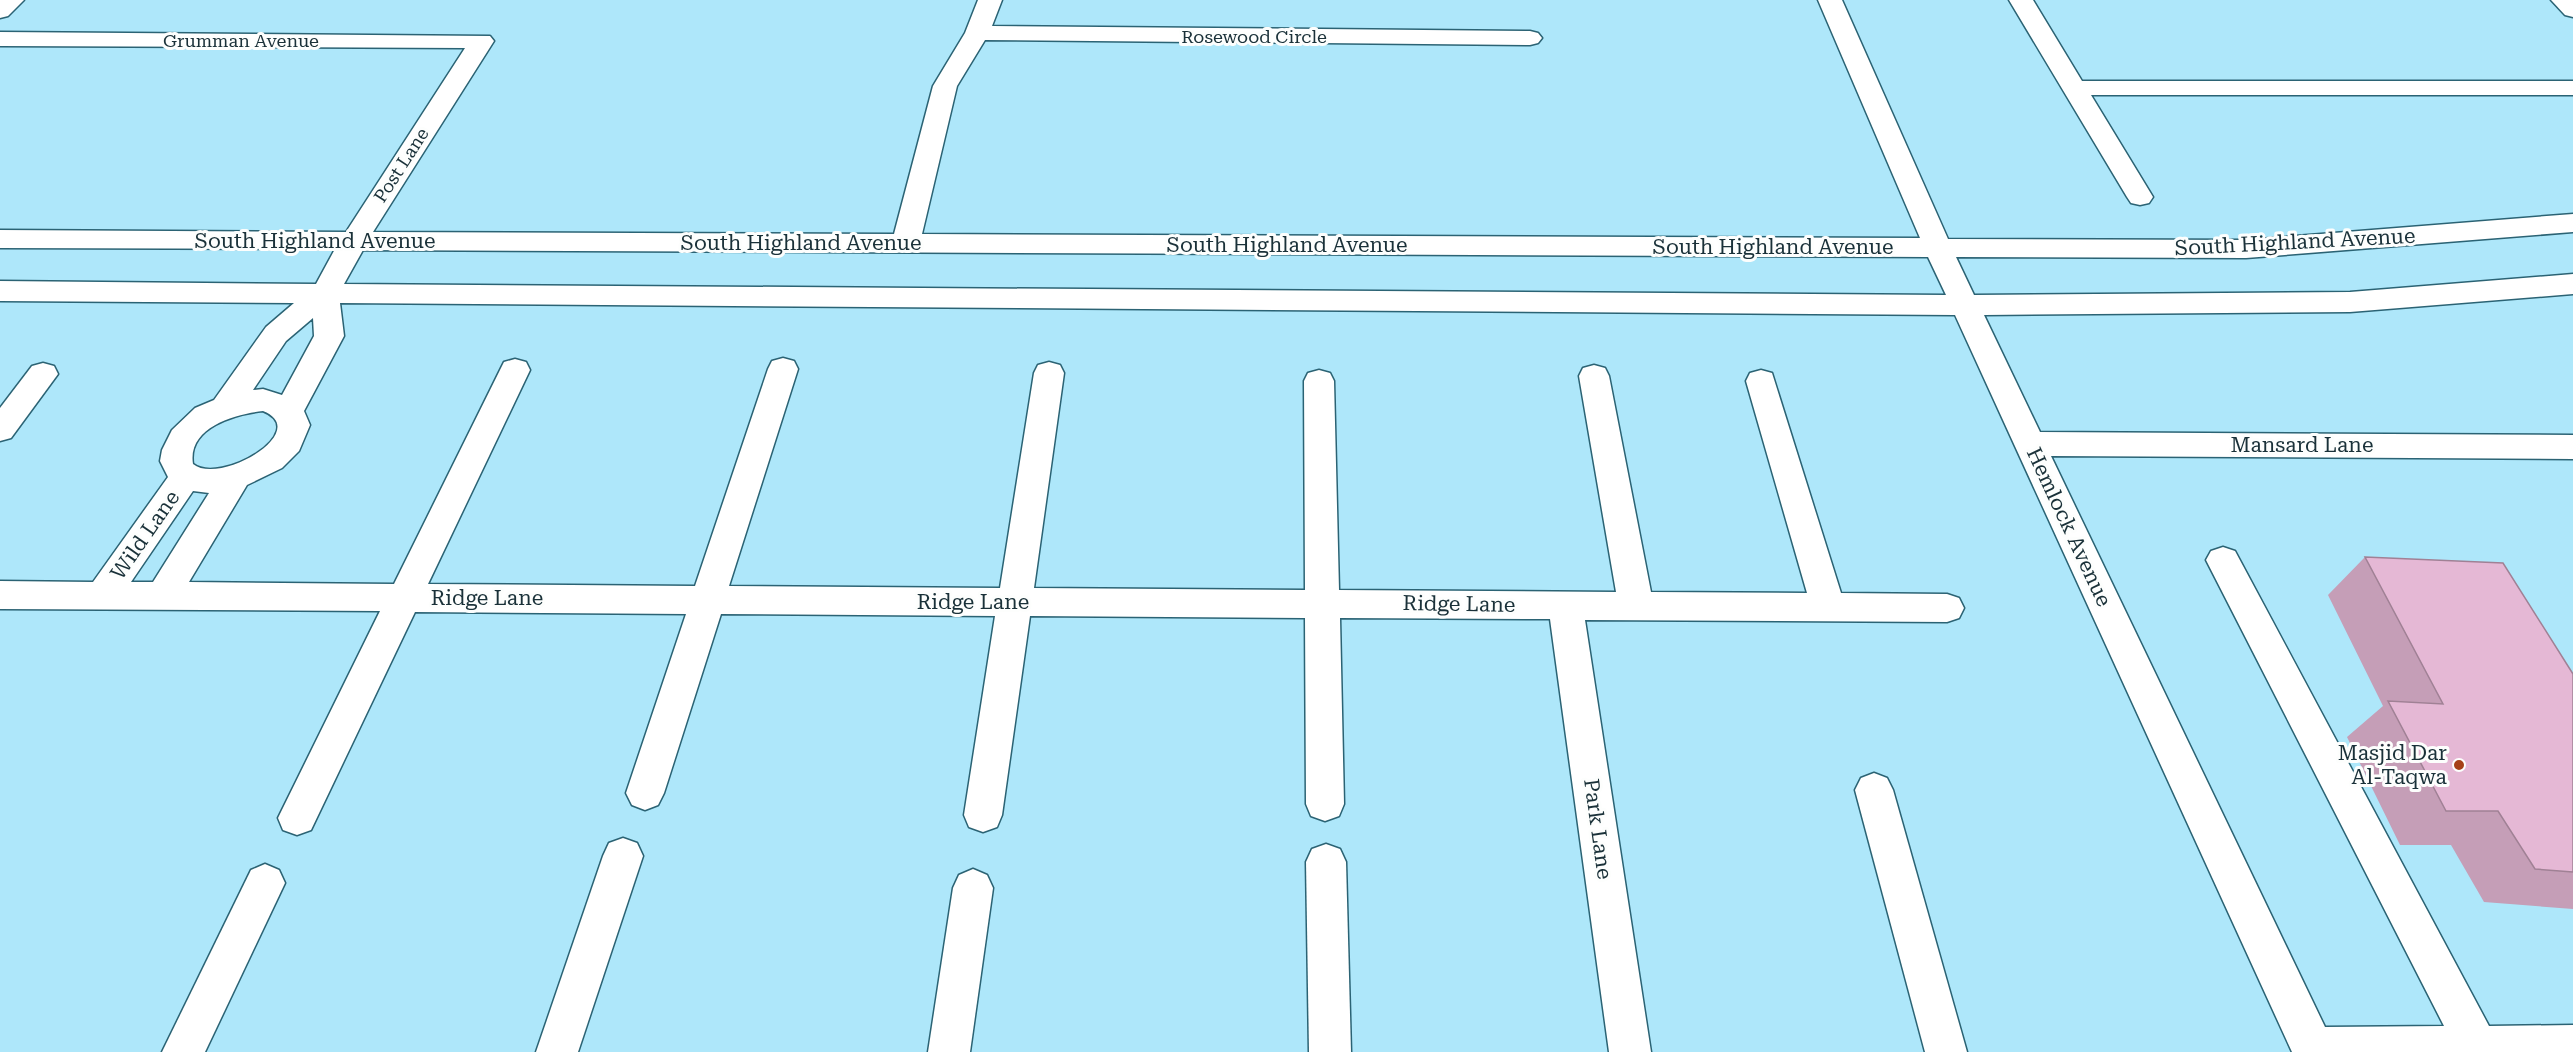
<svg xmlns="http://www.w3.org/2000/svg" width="2573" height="1052" viewBox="0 0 2573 1052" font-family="'Roboto Serif',serif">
<rect width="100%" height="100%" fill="#aee7fa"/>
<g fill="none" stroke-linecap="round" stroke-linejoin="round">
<defs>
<g id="minor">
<polygon points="0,0 24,0 8,16 0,18"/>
<path d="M 978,0 L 1002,0 L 992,26 L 1530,31 L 1538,33 L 1542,38 L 1538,43 L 1530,45 L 985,40 L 957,86 L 922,234 L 1920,238 L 1818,0 L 1842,0 L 1948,239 L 2246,240 L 2573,214 L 2573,232 L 2246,258 L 1956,257 L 1974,295 L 2350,292 L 2573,274 L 2573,294 L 2350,312 L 1984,315 L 2040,432 L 2573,435 L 2573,459 L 2051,456 L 2325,1027 L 2444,1026 L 2206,560 L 2211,551 L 2223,547 L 2235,551 L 2489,1026 L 2573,1025 L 2573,1052 L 2292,1052 L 1955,315 L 340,303 L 344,336 L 304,411 L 310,425 L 299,451 L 282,468 L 247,485 L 189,582 L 394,584 L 500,370 L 504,362 L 515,359 L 526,362 L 530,370 L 428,584 L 695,586 L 768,369 L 772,361 L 783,358 L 794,361 L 798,369 L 729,586 L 1000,588 L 1034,373 L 1038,365 L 1049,362 L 1060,365 L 1064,373 L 1034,588 L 1305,590 L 1304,381 L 1308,373 L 1319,370 L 1330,373 L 1334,381 L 1339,590 L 1616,592 L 1579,376 L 1583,368 L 1594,365 L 1605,368 L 1609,376 L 1651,592 L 1807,593 L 1746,381 L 1750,373 L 1761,370 L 1772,373 L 1841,593 L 1947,594 L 1959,598 L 1964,608 L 1959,618 L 1947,622 L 1585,620 L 1651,1052 L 1609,1052 L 1550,619 L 1340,618 L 1344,804 L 1339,816 L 1325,821 L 1311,816 L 1306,804 L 1305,618 L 1030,616 L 1002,815 L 997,827 L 983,832 L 969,827 L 964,815 L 995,616 L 721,614 L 664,793 L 658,805 L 645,810 L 632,805 L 626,793 L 686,614 L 415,612 L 311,830 L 297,835 L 283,830 L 278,818 L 380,611 L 0,609 L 0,581 L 93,582 L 168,477 L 160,461 L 162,450 L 172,430 L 195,408 L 214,400 L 266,327 L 294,303 L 0,301 L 0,281 L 316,284 L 335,249 L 0,248 L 0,230 L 346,232 L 465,48 L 0,46 L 0,32 L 490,36 L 494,41 L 373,232 L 894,234 L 933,86 L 965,33 ZM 363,250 L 1928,257 L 1946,295 L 344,284 ZM 313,318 L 314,336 L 282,395 L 263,389 L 253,390 L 286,341 ZM 263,411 C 313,431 220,486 193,464 C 187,427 236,414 263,411 ZM 193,491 L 209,493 L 153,582 L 131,582 Z"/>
<polygon points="2009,0 2033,0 2082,81 2573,81 2573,95 2091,95 2153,197 2149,203 2140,205 2131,203 2127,197"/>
<polygon points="2551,0 2573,0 2573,17 2565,15"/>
<polygon points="43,363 54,366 58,374 11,438 0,441 0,408 32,366"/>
<polygon points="1874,773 1887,778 1893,790 1967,1052 1925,1052 1855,790 1861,778"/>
<polygon points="623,838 637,843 643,856 578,1052 536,1052 603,856 609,843"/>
<polygon points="1326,844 1340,849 1346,862 1351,1052 1309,1052 1306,862 1312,849"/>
<polygon points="265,864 279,870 285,883 205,1052 162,1052 251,870"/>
<polygon points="973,869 987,875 993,888 970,1052 928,1052 953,888 959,875"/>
</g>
</defs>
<use href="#minor" stroke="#2b6374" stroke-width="3"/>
<use href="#minor" fill="#fff" fill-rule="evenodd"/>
</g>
<polygon fill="#c59eb7" points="2365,557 2573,674 2573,909 2484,902 2451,845 2400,845 2347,737 2383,706 2328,595"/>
<polygon fill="#e5b8d5" stroke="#a08195" stroke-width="1.5" points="2365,557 2503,563 2573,674 2573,872 2535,869 2498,811 2446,811 2388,701 2443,704"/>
<circle fill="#a64117" stroke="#fdfefd" stroke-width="2" cx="2459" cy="765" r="6"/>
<g text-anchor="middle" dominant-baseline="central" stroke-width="6" stroke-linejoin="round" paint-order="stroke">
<g font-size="18" fill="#1a3139" stroke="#fdfefd">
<text x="1254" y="36">Rosewood Circle</text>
<text x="241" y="40">Grumman Avenue</text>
<text transform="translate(401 165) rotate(-57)">Post Lane</text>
</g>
<g font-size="21" fill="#1a3139" stroke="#fdfefd">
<text x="315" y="241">South Highland Avenue</text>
<text transform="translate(2295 242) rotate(-3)">South Highland Avenue</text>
<text x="801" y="243">South Highland Avenue</text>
<text x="1287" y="245">South Highland Avenue</text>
<text x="1773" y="247">South Highland Avenue</text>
<text x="2302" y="445">Mansard Lane</text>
<text transform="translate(2069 527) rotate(65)">Hemlock Avenue</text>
<text transform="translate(145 535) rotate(-55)">Wild Lane</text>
<text x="487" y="598">Ridge Lane</text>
<text x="973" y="602">Ridge Lane</text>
<text transform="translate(1459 604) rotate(1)">Ridge Lane</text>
<text transform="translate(1598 829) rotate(82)">Park Lane</text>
</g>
<g font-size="21" fill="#1a3139" stroke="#fdfefd" text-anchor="end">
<text x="2447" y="753">Masjid Dar<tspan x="2447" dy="24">Al-Taqwa</tspan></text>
</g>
</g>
</svg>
